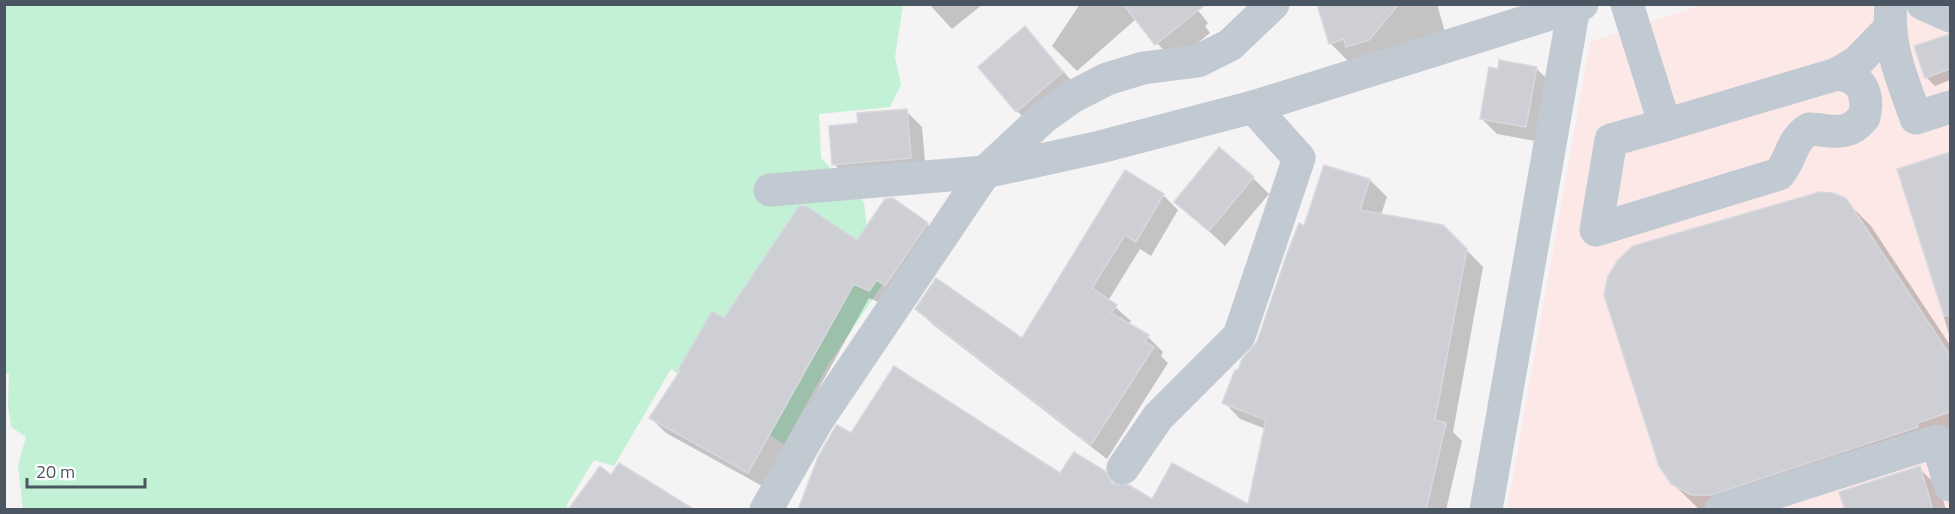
<svg xmlns="http://www.w3.org/2000/svg" width="1955" height="514" viewBox="0 0 1955 514" font-family="'Titillium Web',sans-serif">
<rect width="100%" height="100%" fill="#f5f3f3"/>
<polygon fill="#fce8e6" points="1702,5 1950,5 1950,509 1507,510 1590,42"/>
<polygon fill="#c3f1d5" points="4,5 903,5 895,57 901,85 890,107 819,114 821,158 864,202 868,237 893,269 828,365 784,444 727,409 671,369 614,466 594,460 566,506 570,509 23,509 18,465 26,437 11,427 8,405 9,374 4,373"/>
<g fill="#0003">
<polygon points="929,4 983,4 952,29"/>
<polygon points="1080,4 1193,4 1208,23 1205,26 1210,33 1174,62 1136,19 1077,71 1052,46"/>
<polygon points="1319,4 1437,4 1448,43 1351,64 1330,43"/>
<polygon points="1025,28 1078,88 1033,127 1017,111"/>
<polygon points="1949,36 1950,80 1935,86 1926,77"/>
<polygon points="1536,68 1552,84 1541,142 1497,134 1481,118 1499,71"/>
<polygon points="906,111 922,127 926,174 850,180 834,164 859,124"/>
<polygon points="1950,153 1950,337 1898,170"/>
<polygon points="1325,167 1370,180 1387,197 1381,215 1443,226 1483,267 1453,432 1462,441 1446,510 800,510 851,435 1060,475 1104,472 1118,489 1113,481 1153,501 1249,506 1266,429 1240,419 1224,402 1238,372 1258,343 1305,228"/>
<polygon points="1253,178 1269,194 1225,246 1176,201"/>
<polygon points="1163,195 1178,210 1151,256 1140,249 1108,301 1131,321 1128,325 1148,337 1163,352 1161,356 1168,363 1107,459 932,324 917,309 1023,340"/>
<polygon points="1845,200 1871,226 1950,345 1950,445 1767,510 1700,510 1672,483"/>
<polygon points="927,224 943,239 885,305 869,298 764,487 666,433 651,418 724,320 857,242"/>
<polygon points="1919,468 1940,489 1946,510 1846,510"/>
</g>
<g fill="#cdcfd5" stroke="#d7d9de" stroke-width="1.5">
<polygon points="1123,4 1206,4 1155,45"/>
<polygon points="1317,4 1399,4 1369,40 1346,47 1344,39 1329,44"/>
<polygon points="1025,26 1063,72 1016,112 978,67"/>
<polygon points="1950,34 1950,69 1925,78 1914,46"/>
<polygon points="1499,60 1537,67 1526,127 1480,119 1489,67 1498,69"/>
<polygon points="907,109 911,158 832,165 829,126 858,123 857,113"/>
<polygon points="1219,147 1254,177 1209,231 1174,202"/>
<polygon points="1950,152 1950,315 1944,316 1897,169"/>
<polygon points="1324,165 1370,179 1360,210 1443,225 1467,249 1435,420 1446,423 1426,510 798,510 818,457 833,431 837,425 851,433 894,366 1060,473 1074,452 1105,471 1113,484 1129,485 1152,499 1172,463 1248,504 1266,420 1222,403 1235,370 1238,370 1242,359 1257,342 1287,254 1299,223 1304,226"/>
<polygon points="1125,170 1164,194 1136,242 1125,235 1092,288 1117,305 1111,313 1149,335 1145,342 1154,347 1091,445 915,309 936,278 1022,338"/>
<polygon points="1820,192 1833,193 1846,198 1950,355 1950,412 1917,423 1918,427 1711,495 1691,495 1671,484 1659,466 1604,295 1608,276 1618,260 1633,246"/>
<polygon points="893,198 928,223 885,286 877,280 869,291 854,284 748,473 649,418 680,371 678,370 712,311 724,318 799,206 806,206 857,240 885,199"/>
<polygon points="619,463 695,510 568,510 600,466 611,475"/>
<polygon points="1920,466 1933,510 1845,510 1839,492"/>
</g>
<g fill="none" stroke-linecap="round" stroke-linejoin="round">
<g stroke="#c1cad2" stroke-width="33">
<polyline points="1627,4 1665,125 1837,74 1857,62 1889,29"/>
<path d="M 1891,4 C 1887,46 1902,78 1916,118 L 1950,107"/>
<polyline points="1923,4 1950,16"/>
<path d="M 1665,125 L 1611,140 L 1596,230 L 1779,174 C 1792,158 1791,140 1809,129 C 1833,130 1847,138 1864,117 C 1870,94 1861,76 1837,74"/>
<polyline points="770,190 985,172 1100,147 1253,107 1582,4"/>
<polyline points="1123,468 1158,417 1239,336 1299,158 1253,107"/>
<polyline points="766,510 817,421 985,172 1043,118 1072,97 1107,79 1143,68 1198,61 1230,45 1273,4"/>
<polyline points="1486,510 1574,7"/>
<polyline points="1721,510 1937,441 1950,485"/>
</g>
</g>
<rect width="1955" height="514" fill="none" stroke="#4a5661" stroke-width="12"/>
<path d="M27 478v9h118v-9" fill="none" stroke="#4a5661" stroke-width="3"/>
<text x="36" y="478" font-size="18" fill="#4a5661" stroke="#ffffff" stroke-width="4.5" paint-order="stroke">20 m</text>
</svg>
